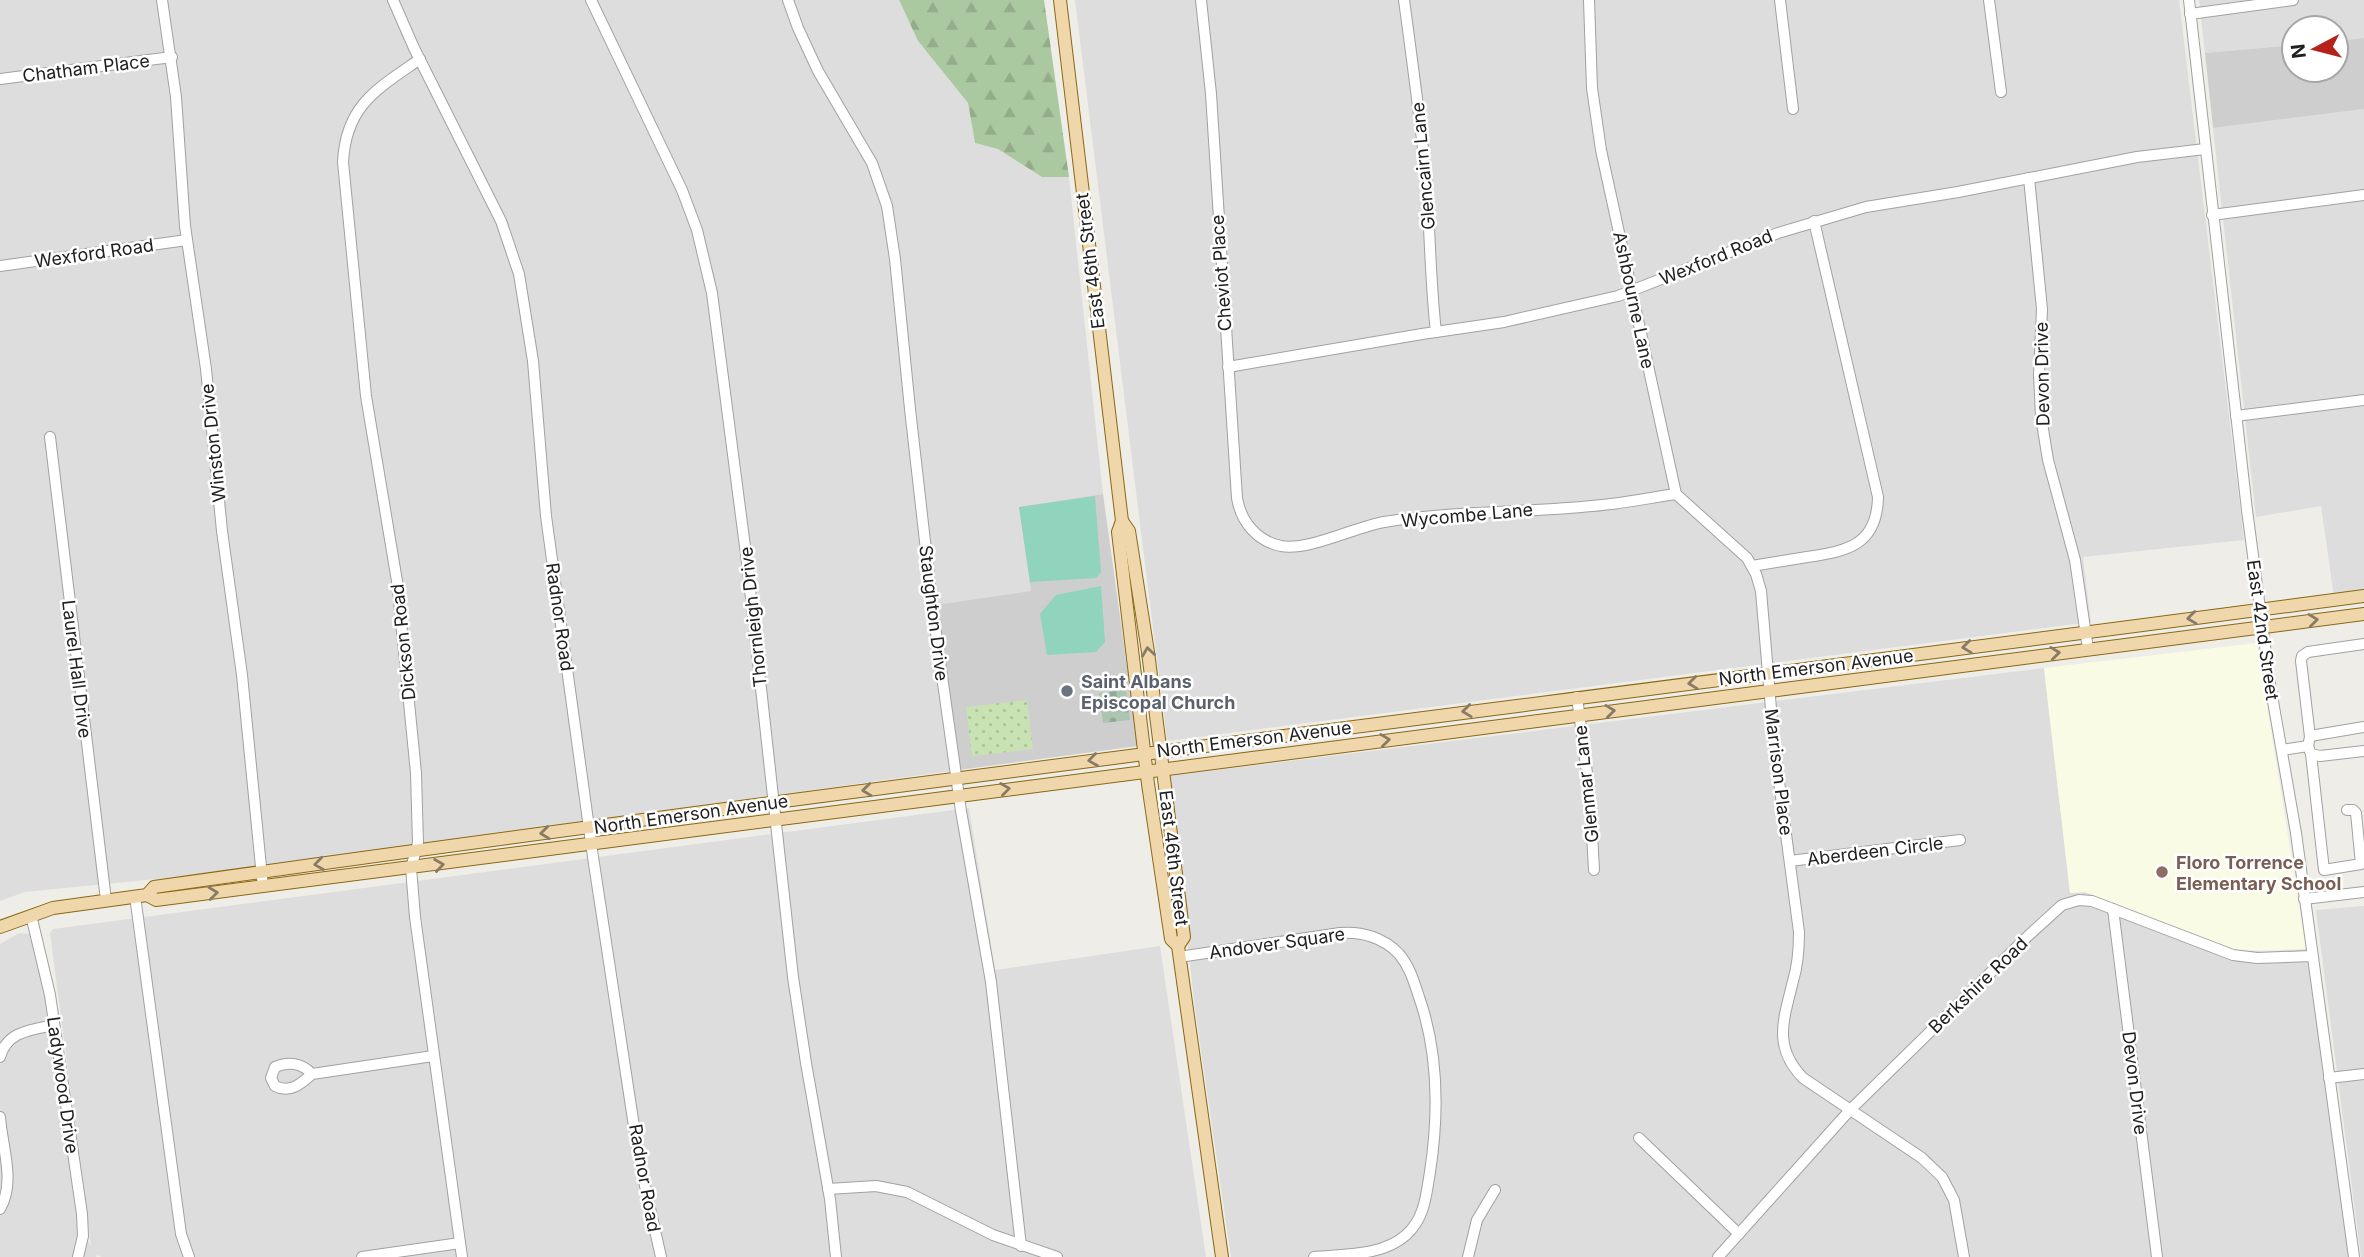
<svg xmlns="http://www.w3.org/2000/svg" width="2364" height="1257" viewBox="0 0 2364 1257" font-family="Inter,sans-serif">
<defs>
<pattern id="grass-dots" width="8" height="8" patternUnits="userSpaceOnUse" patternTransform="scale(1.75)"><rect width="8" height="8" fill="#c8e2b4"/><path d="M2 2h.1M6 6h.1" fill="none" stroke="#acc29a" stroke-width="1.8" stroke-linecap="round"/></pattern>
<pattern id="forest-firs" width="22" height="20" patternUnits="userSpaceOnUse" patternTransform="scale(1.75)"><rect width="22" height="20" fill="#abc9a1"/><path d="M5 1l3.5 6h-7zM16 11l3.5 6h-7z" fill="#93ac8a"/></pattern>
<pattern id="cemetery-stones" width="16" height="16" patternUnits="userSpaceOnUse" patternTransform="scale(1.75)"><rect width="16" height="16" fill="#abc5b1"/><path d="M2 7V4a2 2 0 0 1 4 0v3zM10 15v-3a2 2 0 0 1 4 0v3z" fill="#93a998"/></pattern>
</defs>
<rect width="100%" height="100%" fill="#efede7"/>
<g fill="#dedddd">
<polygon points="0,0 899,0 918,41 968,103 975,143 998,149 1042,177 1069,177 1103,494 1020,507 1031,591 951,771 176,877 25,892 0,901"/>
<polygon points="1075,0 2179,0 2244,540 2083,557 2091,622 1167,741"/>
<polygon points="2199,0 2364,0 2364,38 2336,41 2336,28 2294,28 2294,45 2205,53"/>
<polygon points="2364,109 2364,593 2334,597 2321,506 2256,517 2213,128"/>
<polygon points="2044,668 2070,893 2085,892 2212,944 2265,952 2306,949 2349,1257 1231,1257 1195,1009 1169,776"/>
<polygon points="969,808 995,970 1160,946 1206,1257 102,1257 97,1255 96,1257 0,1257 0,944 19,933 31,934 47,997 79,1224 91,1246 50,933 53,929"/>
<polygon points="2364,906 2364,1257 2361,1257 2316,910"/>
</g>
<polygon fill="#fafbe4" points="2257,643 2306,949 2239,951 2212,944 2085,892 2070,893 2044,668"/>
<g fill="#cecece">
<polygon points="2364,38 2364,109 2213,128 2205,53 2294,45 2294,70 2336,70 2336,41"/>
<polygon points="1103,494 1138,746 951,771 929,606 1031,591 1019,507"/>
</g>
<polygon fill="url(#grass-dots)" points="1027,700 1033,749 972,756 966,707"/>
<polygon fill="url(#forest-firs)" points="899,0 1044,0 1069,177 1042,177 998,149 975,143 968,103 918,41"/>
<polygon fill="url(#cemetery-stones)" points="1126,690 1130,720 1103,723 1099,693"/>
<g fill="#90d4bd">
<polygon points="1095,496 1101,572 1096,578 1030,582 1019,507"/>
<polygon points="1101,586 1105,642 1096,652 1047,655 1040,614 1056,595"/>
</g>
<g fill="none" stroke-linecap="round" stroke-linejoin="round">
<defs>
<g id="minor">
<polyline points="162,0 176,97 185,226 206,369 222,531 242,675 263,887"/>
<polyline points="393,0 414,48 501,221 519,274 533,361 546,516 593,857 639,1159 661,1257"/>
<polyline points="591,0 682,190 697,230 712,293 747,562 793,977 806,1063 830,1199 836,1257"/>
<polyline points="788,0 798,28 818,71 872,163 887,206 895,259 910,409 933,612 961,811 991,982 1021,1246"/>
<path d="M 1201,0 L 1211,94 L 1237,498 C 1241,522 1257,541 1281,546 C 1309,551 1355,527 1384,522 C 1453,511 1523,513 1592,506 C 1620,504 1648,498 1676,494"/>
<path d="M 1404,0 C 1412,59 1420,117 1426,176 C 1430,228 1430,280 1436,332"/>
<path d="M 1589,0 L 1592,88 L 1601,150 L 1676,494 L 1747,558 L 1756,574 L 1761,591 L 1774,744 L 1799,932 C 1799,949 1798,965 1793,981 C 1784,1019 1772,1046 1803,1078 L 1922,1158 L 1942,1177 L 1954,1200 L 1964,1257"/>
<polyline points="1780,0 1793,109"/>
<polyline points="1989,0 2001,92"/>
<polyline points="2189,0 2247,510 2270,684 2296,833 2354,1257"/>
<polyline points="2190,14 2293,0"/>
<path d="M 420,59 C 377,89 346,105 343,162 L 366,396 L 397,581 L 416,773 L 418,843 L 411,868 L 415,917 L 462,1257"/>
<polyline points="0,79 172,57"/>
<polyline points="2029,178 2042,309 2039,374 2041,417 2048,460 2075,560 2088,649"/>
<polyline points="2212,215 2364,195"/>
<polyline points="0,266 187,240"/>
<polyline points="1228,367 1422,334 1504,322 1618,296 1778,233 1866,207 1958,192 2137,157 2205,149"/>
<polyline points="2236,416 2364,400"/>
<polyline points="50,437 106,900"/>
<path d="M 1752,566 C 1770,563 1789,560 1807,557 C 1848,551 1877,545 1878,497 L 1814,221"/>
<polyline points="2364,644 2308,652 2302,656 2301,661 2310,737 2308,746 2311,754 2320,756 2364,751"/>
<polyline points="1577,697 1590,796 1594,870"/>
<polyline points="2310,736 2364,727"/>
<polyline points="2282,750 2308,746"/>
<polyline points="2311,754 2324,870 2361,864 2356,813 2353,810 2347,810"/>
<polyline points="1790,861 1960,840"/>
<polyline points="135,896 181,1234 189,1257"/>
<polyline points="2304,899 2364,892"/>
<polyline points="2113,909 2157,1257"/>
<polyline points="31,915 50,995 82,1214 83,1236 78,1257"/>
<path d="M 1179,957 L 1340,933 C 1362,931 1384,938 1399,954 C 1410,967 1414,982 1419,997 C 1439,1054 1439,1113 1430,1172 C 1426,1195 1425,1218 1406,1235 C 1383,1256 1344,1254 1314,1257"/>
<path d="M 0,1057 C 7,1031 31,1030 54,1025"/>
<path d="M 312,1074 C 302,1063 288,1061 275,1067 L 271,1078 L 275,1086 C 290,1094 302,1083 312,1074 L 433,1056"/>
<polyline points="2329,1078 2364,1074"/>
<path d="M 0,1117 C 2,1147 16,1182 0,1209"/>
<polyline points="1639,1138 1739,1234"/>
<polyline points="828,1189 876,1186 907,1192 993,1235 1057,1257"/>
<polyline points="362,1257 460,1243"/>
<polyline points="1468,1257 1477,1220 1495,1190"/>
<polyline points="1718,1257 1850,1110 2028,936 2062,905 2079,900 2092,901 2233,955 2257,958 2312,956"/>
</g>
<g id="major">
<polyline points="1060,0 1122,521 1118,532 1148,784 1171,939 1178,946 1222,1257"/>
<polyline points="1122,521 1129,531 1148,652 1184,937 1178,946"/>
<path d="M 147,895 L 156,900 C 892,807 1628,707 2364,614"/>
<path d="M 0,927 L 53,908 L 147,895 L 154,887 C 890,783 1627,694 2364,596"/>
</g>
</defs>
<use href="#minor" stroke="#a1a1a1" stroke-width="12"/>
<use href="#major" stroke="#886813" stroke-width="14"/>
<use href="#minor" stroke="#fff" stroke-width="10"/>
<use href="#major" stroke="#f0d6ab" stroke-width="12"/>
</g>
<defs><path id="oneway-chevron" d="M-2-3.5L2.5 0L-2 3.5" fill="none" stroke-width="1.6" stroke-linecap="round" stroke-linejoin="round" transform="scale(1.75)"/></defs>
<g stroke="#887b66">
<use href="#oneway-chevron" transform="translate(2192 618) rotate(173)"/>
<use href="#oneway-chevron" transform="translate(2313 620) rotate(-7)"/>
<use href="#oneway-chevron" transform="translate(1967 647) rotate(173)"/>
<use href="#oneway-chevron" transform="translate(1148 652) rotate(-98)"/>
<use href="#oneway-chevron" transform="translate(2055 653) rotate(-7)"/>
<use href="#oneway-chevron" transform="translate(1693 683) rotate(173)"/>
<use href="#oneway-chevron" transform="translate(1467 711) rotate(173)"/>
<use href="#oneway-chevron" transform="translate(1610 711) rotate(-7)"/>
<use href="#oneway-chevron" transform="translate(1385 740) rotate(-7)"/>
<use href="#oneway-chevron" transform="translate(1093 760) rotate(172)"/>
<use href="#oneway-chevron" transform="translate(1005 789) rotate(-8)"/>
<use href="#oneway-chevron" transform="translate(867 790) rotate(173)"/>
<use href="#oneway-chevron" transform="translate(545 833) rotate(173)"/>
<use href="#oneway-chevron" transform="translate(319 864) rotate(172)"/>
<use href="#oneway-chevron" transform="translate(439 865) rotate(-8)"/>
<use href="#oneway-chevron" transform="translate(213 893) rotate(-7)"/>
</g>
<circle fill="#6b7280" stroke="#fff" stroke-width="2.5" cx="1067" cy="691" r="7"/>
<circle fill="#8d6e63" stroke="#fff" stroke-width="2.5" cx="2162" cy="872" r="7"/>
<g text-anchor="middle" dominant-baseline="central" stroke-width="5" stroke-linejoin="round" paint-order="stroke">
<g font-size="18" fill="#202020" stroke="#fff">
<text transform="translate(86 68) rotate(-7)">Chatham Place</text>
<text transform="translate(1423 166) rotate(-95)">Glencairn Lane</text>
<text transform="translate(94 253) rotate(-8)">Wexford Road</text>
<text transform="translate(1716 257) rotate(-22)">Wexford Road</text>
<text transform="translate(1090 261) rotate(-97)">East 46th Street</text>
<text transform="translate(1221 273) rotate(-94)">Cheviot Place</text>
<text transform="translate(1634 300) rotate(78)">Ashbourne Lane</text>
<text transform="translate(2042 374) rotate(-91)">Devon Drive</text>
<text transform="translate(213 443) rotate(-96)">Winston Drive</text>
<text transform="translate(1467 515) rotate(-5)">Wycombe Lane</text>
<text transform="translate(934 613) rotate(83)">Staughton Drive</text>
<text transform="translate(560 617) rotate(82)">Radnor Road</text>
<text transform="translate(753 617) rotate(-96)">Thornleigh Drive</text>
<text transform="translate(2263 630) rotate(82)">East 42nd Street</text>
<text transform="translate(403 642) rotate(-96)">Dickson Road</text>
<text transform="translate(1816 667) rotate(-7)">North Emerson Avenue</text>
<text transform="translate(77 669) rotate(83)">Laurel Hall Drive</text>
<text transform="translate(1254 739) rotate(-7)">North Emerson Avenue</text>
<text transform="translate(1779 772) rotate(83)">Marrison Place</text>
<text transform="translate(1586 784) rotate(-96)">Glenmar Lane</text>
<text transform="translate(691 814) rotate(-8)">North Emerson Avenue</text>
<text transform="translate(1875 851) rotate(-7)">Aberdeen Circle</text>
<text transform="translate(1174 858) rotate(83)">East 46th Street</text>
<text transform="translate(1277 943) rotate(-8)">Andover Square</text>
<text transform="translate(1978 985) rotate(-44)">Berkshire Road</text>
<text transform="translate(2135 1083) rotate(83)">Devon Drive</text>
<text transform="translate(63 1085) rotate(82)">Ladywood Drive</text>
<text transform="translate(645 1178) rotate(80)">Radnor Road</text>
</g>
<g font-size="18" font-weight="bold" fill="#5b616d" stroke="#fff" text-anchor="start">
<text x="1081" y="681">Saint Albans<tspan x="1081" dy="21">Episcopal Church</tspan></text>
</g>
<g font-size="18" font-weight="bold" fill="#785e54" stroke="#fff" text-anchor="start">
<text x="2176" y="862">Floro Torrence<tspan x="2176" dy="21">Elementary School</tspan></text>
</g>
</g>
<g transform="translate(2315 49) rotate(263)"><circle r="33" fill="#ffffff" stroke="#a6a6a6" stroke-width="2"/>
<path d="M0-5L12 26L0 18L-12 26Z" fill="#b6221a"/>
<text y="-10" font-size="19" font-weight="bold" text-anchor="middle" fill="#202020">N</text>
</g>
</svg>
